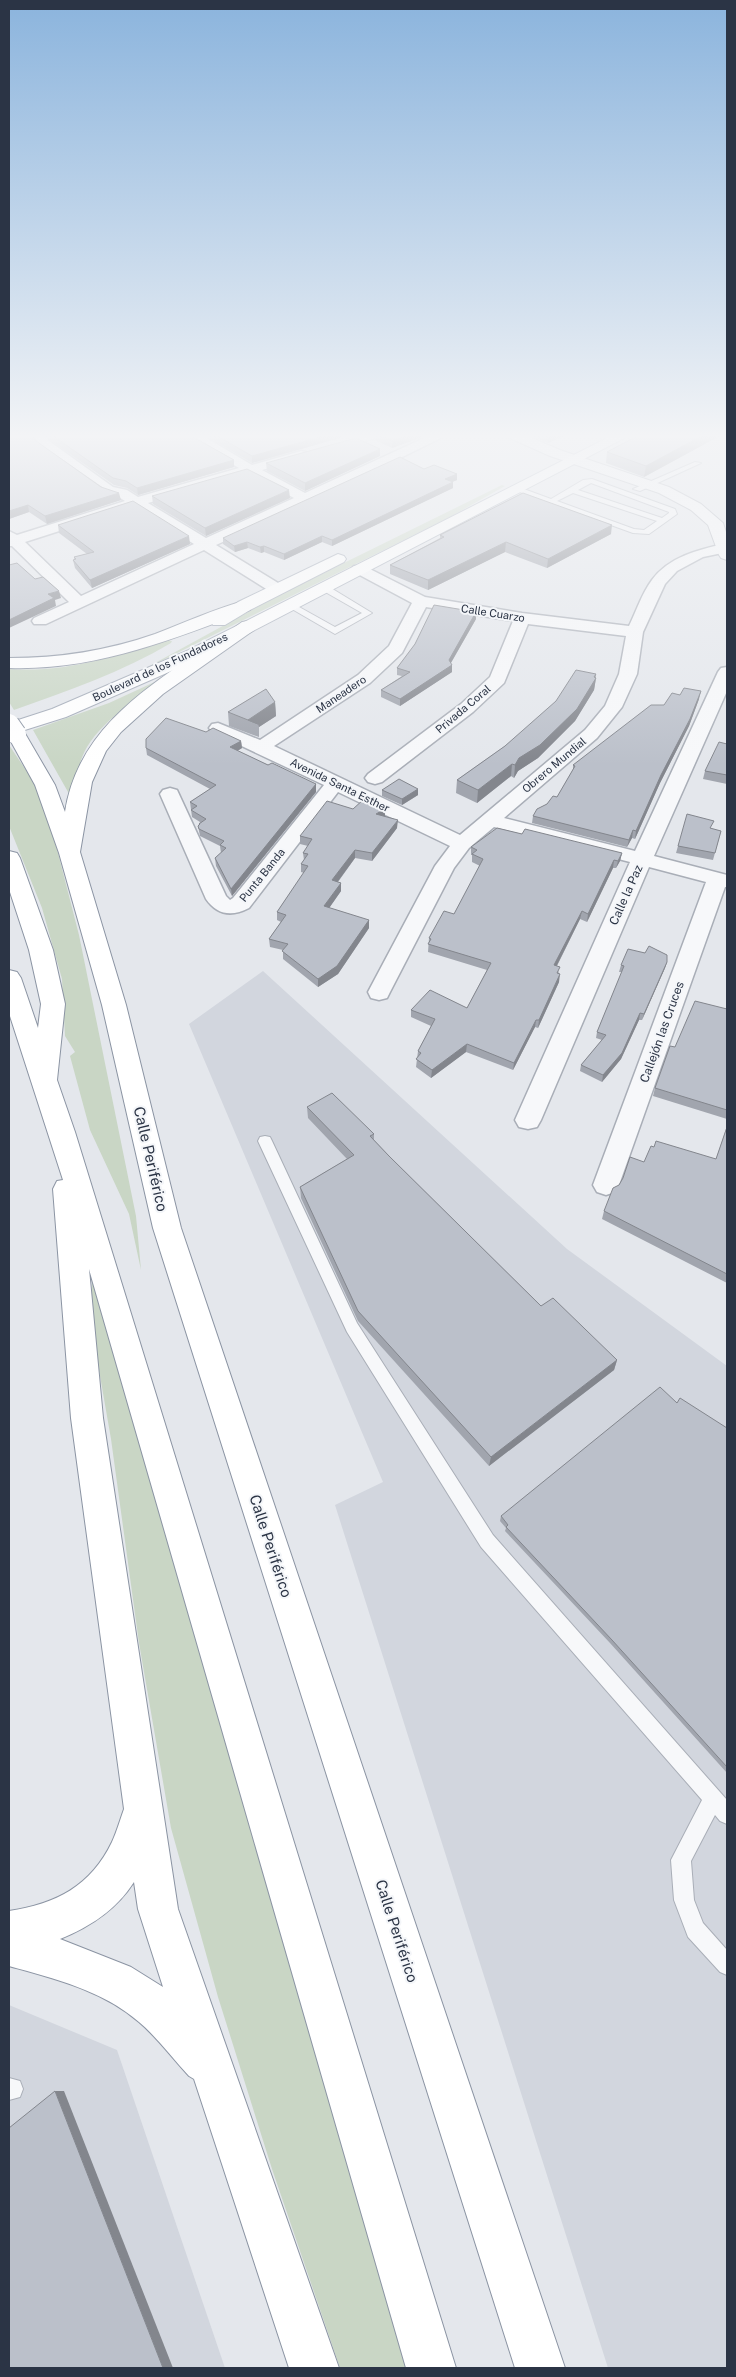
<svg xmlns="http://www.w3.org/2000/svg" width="736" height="2377" viewBox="0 0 736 2377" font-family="'Public Sans',sans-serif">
<rect width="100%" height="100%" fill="#e4e7ec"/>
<g fill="#d2d6de">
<polygon points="263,971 567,1249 727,1366 727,2368 608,2368 335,1505 383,1482 189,1024"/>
<polygon points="9,2005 117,2050 225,2368 9,2368"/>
</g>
<g fill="#c9d6c5">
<polygon points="502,485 505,486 450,517 135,674 283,593"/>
<path d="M 165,640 L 172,641 L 171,643 C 122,672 68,691 14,710 L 9,702 L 9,669 C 65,673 113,657 165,640 Z"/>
<path d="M 172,674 C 144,695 106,716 87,747 C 78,763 75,782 72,799 L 33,730 L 109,703 Z"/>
<polygon points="9,745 40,791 58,853 79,935 136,1216 141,1270 129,1214 90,1130 70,1056 75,1052 65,1036 62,979 42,908 9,826"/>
<polygon points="92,1280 409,2368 340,2368 272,2169 218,1997 171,1828 139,1643 111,1439 92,1330"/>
</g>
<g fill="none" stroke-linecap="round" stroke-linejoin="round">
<defs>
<g id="service">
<polygon points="695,462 701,463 640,491 633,489"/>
<path d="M 592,479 L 675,509 L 677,514 L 649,534 L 633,533 L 514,490 L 521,488 L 551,499 L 583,480 ZM 591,483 L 669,512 L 669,513 L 662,518 L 578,490 ZM 573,493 L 657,521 L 644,530 L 634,529 L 557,501 Z"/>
<polygon points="320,585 326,585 372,613 335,634 285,605 292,603 335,627 362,613 320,589"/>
<polygon points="265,1136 270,1137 272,1141 357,1323 493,1535 727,1800 727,1824 720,1821 715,1815 691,1861 694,1900 703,1923 727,1950 727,1975 720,1972 688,1937 674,1900 671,1860 702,1800 481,1547 347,1332 258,1141 260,1137"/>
<polygon points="9,2078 20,2081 23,2089 20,2097 9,2100"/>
</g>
<g id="minor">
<path d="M 183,433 L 198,433 L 252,465 L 301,451 L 306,452 L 308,455 L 306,458 L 262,470 L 305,493 L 435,433 L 451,433 L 311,502 L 216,545 L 283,586 L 285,589 L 283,592 L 271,592 L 204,550 L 46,624 L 34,624 L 32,621 L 34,618 L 69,602 L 12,546 L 9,546 L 9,531 L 17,535 L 125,501 L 117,496 L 103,493 L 39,447 L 33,438 L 35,435 L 45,435 L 49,441 L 113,487 L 127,490 L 138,497 L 239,468 L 184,436 ZM 249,474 L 294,498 L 206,538 L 148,503 ZM 134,507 L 194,544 L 81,596 L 25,542 Z"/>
<path d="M 724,544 L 727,544 L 727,552 L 703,557 L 677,571 L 665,584 L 643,632 L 637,674 L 622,707 L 597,738 L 504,818 L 635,851 L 718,672 L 721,668 L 727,667 L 727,691 L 654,856 L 727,875 L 727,887 L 725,887 L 619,1185 L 615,1192 L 606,1195 L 597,1192 L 593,1185 L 706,882 L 649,867 L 541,1120 L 537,1127 L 528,1129 L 519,1127 L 515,1120 L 630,862 L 494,827 L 469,848 L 454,868 L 390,992 L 387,998 L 379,1000 L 371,998 L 368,992 L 435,866 L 450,846 L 338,792 L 249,908 C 232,917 217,915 206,899 L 160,794 L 163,790 L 170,788 L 177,790 L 226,896 L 230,900 L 233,898 L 324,785 L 212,732 L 209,728 L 212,724 L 218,723 L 260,740 L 358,675 L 389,646 L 412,603 L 354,572 L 351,569 L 354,566 L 364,566 L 425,597 L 522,613 L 629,626 C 636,612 642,593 652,580 C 669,557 697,550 724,544 ZM 426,607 L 513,621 L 490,677 L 461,704 L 368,774 L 365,778 L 368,782 L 375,784 L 382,782 L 473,712 L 504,683 L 528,624 L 626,636 L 619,674 L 605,706 L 585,730 L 460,835 L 274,746 L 370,683 L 402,653 Z"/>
</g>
<g id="tertiary">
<polygon points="339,433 386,433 384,436 357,443"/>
<polygon points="503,433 520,433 560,450 669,487 701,504 723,523 727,535 727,560 721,558 719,555 708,525 691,510 659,493 550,456 505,436"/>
</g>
<g id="primary">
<polygon points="617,433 634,433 201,658 66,717 9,735 9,723 52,709 189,650"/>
<polygon points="338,554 344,556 346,559 344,562 250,610 225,625 213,625 210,621 238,602"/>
</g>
<g id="trunk">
<path d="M 244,601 L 250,602 L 252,606 L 250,610 C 171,640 94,671 9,668 L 9,658 C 60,658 106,651 155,634 C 184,623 214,609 244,601 Z"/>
<path d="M 248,621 L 254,622 L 257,626 L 254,630 L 163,694 L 121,732 L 106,751 L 92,782 L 80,852 L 126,1005 L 181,1228 L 565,2368 L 515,2368 L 153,1228 L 102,1005 L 59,853 L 35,785 L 9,738 L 9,730 L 16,728 L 23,730 L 55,785 L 65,812 C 80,715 171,675 242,622 Z"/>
<path d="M 9,851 L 17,853 L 20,858 L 53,950 L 65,1004 L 57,1080 L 75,1132 L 456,2368 L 406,2368 L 89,1269 L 103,1418 L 178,1909 L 339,2368 L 289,2368 L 194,2079 L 189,2076 C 172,2058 158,2038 139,2022 C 102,1990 55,1979 9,1966 L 9,1911 C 56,1904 91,1886 112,1842 C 117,1831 120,1820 124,1809 L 71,1418 L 53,1189 L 57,1181 L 63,1180 L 9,1013 L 9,970 L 17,972 L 21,978 L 38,1028 L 41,1004 L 29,950 L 9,889 ZM 134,1882 L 138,1909 L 163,1987 L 131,1967 L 60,1939 C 90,1927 116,1910 134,1882 Z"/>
</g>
</defs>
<use href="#service" stroke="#a9aeb7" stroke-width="2"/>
<use href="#minor" stroke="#a9aeb7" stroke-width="3"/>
<use href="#tertiary" stroke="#a9aeb7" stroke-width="2"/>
<use href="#primary" stroke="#a3abb8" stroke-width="2"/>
<use href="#trunk" stroke="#8b94a3" stroke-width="2"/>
<use href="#service" fill="#f7f8fa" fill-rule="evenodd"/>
<use href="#minor" fill="#f7f8fa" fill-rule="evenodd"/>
<use href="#tertiary" fill="#f7f8fa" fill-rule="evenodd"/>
<use href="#primary" fill="#fff" fill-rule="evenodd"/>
<use href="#trunk" fill="#fff" fill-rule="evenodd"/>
<defs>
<polyline id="trunk-bridge" points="9,724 16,734"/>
</defs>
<use href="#trunk-bridge" stroke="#8b94a3" stroke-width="22" stroke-linecap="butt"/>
<use href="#trunk-bridge" stroke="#fff" stroke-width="20"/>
</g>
<g fill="#a1a5ae">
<polygon points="9,433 186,433 234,460 234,467 138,495 127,488 114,485 50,440 47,434 35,433 33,436 36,441 121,500 47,524 29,512 9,519"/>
<polygon points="201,433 343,433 343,437 252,463"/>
<polygon points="375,433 422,434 422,437 392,448 375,440"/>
<polygon points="524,433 570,433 548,443"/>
<polygon points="725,433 644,477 606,463 607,452"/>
<polygon points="380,456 305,491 267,471 266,463"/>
<polygon points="424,469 457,474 457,480 452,482 453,482 453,488 332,546 322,542 284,560 264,552 261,553 248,548 235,552 223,544 223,538"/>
<polygon points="152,496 290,498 206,536 153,504"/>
<polygon points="58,525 190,544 92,588 75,568 73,560 74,560 74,557 87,554 59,533"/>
<polygon points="611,534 547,568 505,552 428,590 390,574 390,565 440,538 440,535"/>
<polygon points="476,612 476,619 451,663 452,672 400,706 381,697 381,690 402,676 397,675 397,668"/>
<polygon points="596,674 595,677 596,678 594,690 575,721 538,758 518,771 514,778 511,776 477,803 456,793 457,780 505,746"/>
<polygon points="699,699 689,726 660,783 635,839 632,838 627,847 532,823 533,816 557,797 573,770 573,765 664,705"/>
<polygon points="275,702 276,716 259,727 259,737 229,726 228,712"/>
<polygon points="206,732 241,741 242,748 237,751 268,765 316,784 316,792 232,896 216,866 215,858 221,853 220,846 200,836 198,826 200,822 192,817 190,802 210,789 147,755 146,748"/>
<polygon points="727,744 727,784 703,779 705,771"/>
<polygon points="418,789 418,795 402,805 382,796 382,790"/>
<polygon points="353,809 385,816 397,828 372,861 355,858 338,882 341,883 341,891 329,908 369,928 338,974 318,987 283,959 283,950 270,947 269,939 281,922 277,920 277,912 304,873 301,872 301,864 304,860 303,853 308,846 300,844 300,836"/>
<polygon points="712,829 721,831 713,860 676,853 678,846"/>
<polygon points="522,834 622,853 620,861 616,868 613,868 587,922 580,919 557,966 559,974 559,982 538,1028 535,1027 513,1070 466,1052 431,1078 416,1067 418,1051 431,1026 411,1017 411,1010 467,1008 487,970 428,952 429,938 454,914 480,866 472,862 472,855 471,855 471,847"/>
<polygon points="667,962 665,968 642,1020 639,1020 621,1059 602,1082 580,1071 581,1065 602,1040 596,1038 597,1032 622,972 619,972 621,965"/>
<polygon points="727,1009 727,1119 653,1096 655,1088"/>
<polygon points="307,1107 374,1134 374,1140 389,1156 541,1306 617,1360 614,1370 489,1466 358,1321 301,1198 300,1187 347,1159 308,1118"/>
<polygon points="727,1126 727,1283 602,1219 604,1211 619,1185 644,1162 716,1159"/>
<polygon points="677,1403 727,1428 727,1773 610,1643 505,1531 506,1528 500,1521 501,1516"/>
</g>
<g fill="#83868d">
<polygon points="334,433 343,433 343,437 252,463 252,456"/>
<polygon points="414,433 427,433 422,434 422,437 392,448 392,441"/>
<polygon points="556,433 570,433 548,443 549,436"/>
<polygon points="707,433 725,433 644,477 646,466"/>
<polygon points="380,449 380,456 305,491 305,483"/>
<polygon points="234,460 234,467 138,495 137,488"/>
<polygon points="457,474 457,480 445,485 445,479"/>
<polygon points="453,482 453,488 332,546 332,540"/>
<polygon points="289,490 290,498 206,536 205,528"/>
<polygon points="119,493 121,500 47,524 45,516"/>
<polygon points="28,505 29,512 9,519 9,511"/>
<polygon points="612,525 611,534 547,568 548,559"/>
<polygon points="189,536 190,544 92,588 90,580"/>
<polygon points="322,536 322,542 284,560 284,554"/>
<polygon points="247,542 248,548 235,552 234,546"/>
<polygon points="506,542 505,552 428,590 428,580"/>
<polygon points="264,546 264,552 261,553 260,547"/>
<polygon points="59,591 61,598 55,600 56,606 9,628 9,620 48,594"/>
<polygon points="476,612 476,619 449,666 452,665 452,672 400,706 400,699 449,660"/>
<polygon points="596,674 595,680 596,678 594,690 575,721 538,758 518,771 514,778 515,765 519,758 594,677"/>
<polygon points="701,691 699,699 689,726 660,783 635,839 636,831 661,775"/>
<polygon points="275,702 276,716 259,727 258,724 248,720"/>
<polygon points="241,741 242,748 231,755 230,747"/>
<polygon points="512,764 511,776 477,803 478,790"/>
<polygon points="316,784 316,792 232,896 231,889"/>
<polygon points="418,789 418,795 402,805 402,799"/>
<polygon points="385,809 385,817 376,814"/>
<polygon points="398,820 397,828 372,861 372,853"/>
<polygon points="633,830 632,838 627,847 629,840"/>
<polygon points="355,850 355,858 333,888 332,880"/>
<polygon points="622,853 620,861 616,868 618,861"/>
<polygon points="614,860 613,868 587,922 588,914"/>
<polygon points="341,883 341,891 325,914 324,906"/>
<polygon points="582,911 580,919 553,973 554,965"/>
<polygon points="369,920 369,928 338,974 318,987 318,979"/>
<polygon points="667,962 665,968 642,1020 644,1014"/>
<polygon points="560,974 559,982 538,1028 539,1020"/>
<polygon points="640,1013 639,1020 621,1059 602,1082 603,1075"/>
<polygon points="536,1020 535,1027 513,1070 514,1063"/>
<polygon points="467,1044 466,1052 431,1078 432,1070"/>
<polygon points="617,1360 614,1370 489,1466 491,1457"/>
<polygon points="55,2091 64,2091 173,2368 163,2368"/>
</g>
<g fill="#bbc0ca" stroke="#83868d">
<polygon points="9,433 30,433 36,441 101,487 119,493 45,516 28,505 9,511"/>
<polygon points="49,433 186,433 234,460 137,488 126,481 113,478"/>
<polygon points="212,433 334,433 252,456"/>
<polygon points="375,433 414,433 392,441"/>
<polygon points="541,433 556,433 549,436"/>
<polygon points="643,433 707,433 646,466 607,452"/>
<polygon points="356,438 380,449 305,483 266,463"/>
<polygon points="400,457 424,469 434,465 457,474 445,479 453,482 332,540 322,536 284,554 264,546 260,547 247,542 234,546 223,538"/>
<polygon points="247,469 289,490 205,528 152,496"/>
<polygon points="523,493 612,525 548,559 506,542 428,580 390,565 444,537 440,535"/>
<polygon points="133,501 189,536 90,580 73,560 76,559 74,557 94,552 58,525"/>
<polygon points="17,563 35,579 43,577 59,591 48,594 54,598 9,620 9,565"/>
<polygon points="434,605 476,612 449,660 452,665 400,699 381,690 410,672 397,668 415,644"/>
<polygon points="576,670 596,674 594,677 596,678 577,709 540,745 519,758 515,765 512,764 478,790 457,780 505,746 556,701"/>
<polygon points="684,688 701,691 690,719 661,775 636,831 633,830 629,840 533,816 537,809 547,804 553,796 557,797 575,766 573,765 651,705 664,705 672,693 680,695"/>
<polygon points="266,689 275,702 248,720 258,724 228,712"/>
<polygon points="166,718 206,732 213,728 241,741 230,747 268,765 272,763 316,784 231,889 215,858 226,848 220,845 224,841 199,829 198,826 200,824 199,824 206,819 191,810 197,806 190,802 216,785 146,748 146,739"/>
<polygon points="719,742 727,744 727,775 705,771"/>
<polygon points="399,779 418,789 402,799 382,790"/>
<polygon points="364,799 385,809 376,814 398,820 372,853 355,850 332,880 341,883 324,906 369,920 337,966 318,979 282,951 288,944 269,939 286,915 277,912 308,866 301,864 308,854 303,853 312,839 300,836 327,801 353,809"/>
<polygon points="687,814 714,821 710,828 721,831 715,853 678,846"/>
<polygon points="497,828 522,834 525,829 622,853 618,861 614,860 588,914 582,911 554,965 560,967 557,973 560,974 539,1020 536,1020 514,1063 467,1044 432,1070 416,1059 421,1053 418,1051 435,1019 411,1010 430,990 467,1008 491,963 428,944 431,939 429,938 444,911 454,914 483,859 472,854 477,850 471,847"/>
<polygon points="649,946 667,955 667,962 644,1014 640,1013 622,1053 603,1075 581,1065 606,1035 597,1032 624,966 621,965 628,949 645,953"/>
<polygon points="695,1001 727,1009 727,1110 655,1088 670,1046 675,1047"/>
<polygon points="332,1093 374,1134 370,1136 389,1156 541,1306 553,1298 617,1360 491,1457 358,1311 300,1187 354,1155 307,1107"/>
<polygon points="727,1127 727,1274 604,1211 613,1188 619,1185 623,1178 630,1157 644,1162 651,1146 654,1147 656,1141 716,1159"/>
<polygon points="660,1387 677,1403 680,1398 727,1428 727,1767 612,1640 506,1527 508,1525 501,1516"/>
<polygon points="55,2091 163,2368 9,2368 9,2128"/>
</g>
<linearGradient id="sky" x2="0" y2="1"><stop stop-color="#8bb4dd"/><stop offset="0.57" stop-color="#f3f4f6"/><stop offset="1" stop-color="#f3f4f6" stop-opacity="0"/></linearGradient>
<rect width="736" height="765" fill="url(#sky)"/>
<g text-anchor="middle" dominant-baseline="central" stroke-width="4" stroke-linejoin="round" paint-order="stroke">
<g font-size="11" fill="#2b3445" stroke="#f4f6f9">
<text transform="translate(493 613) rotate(9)">Calle Cuarzo</text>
<text transform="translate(160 667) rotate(-25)">Boulevard de los Fundadores</text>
<text transform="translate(341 694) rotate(-34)">Maneadero</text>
<text transform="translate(463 709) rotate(-40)">Privada Coral</text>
<text transform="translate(554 765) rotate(-40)">Obrero Mundial</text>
<text transform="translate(340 785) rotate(26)">Avenida Santa Esther</text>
<text transform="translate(262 875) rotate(-51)">Punta Banda</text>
</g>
<g font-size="12" fill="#2b3445" stroke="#f4f6f9">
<text transform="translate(626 895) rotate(-66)">Calle la Paz</text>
<text transform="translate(662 1032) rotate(-70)">Callejón las Cruces</text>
</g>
<g font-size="15" fill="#2b3445" stroke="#f4f6f9">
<text transform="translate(151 1159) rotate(77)">Calle Periférico</text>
<text transform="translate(271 1546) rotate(72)">Calle Periférico</text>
<text transform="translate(397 1931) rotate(72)">Calle Periférico</text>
</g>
</g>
<rect width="736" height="2377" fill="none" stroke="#2b3445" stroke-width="20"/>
</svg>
